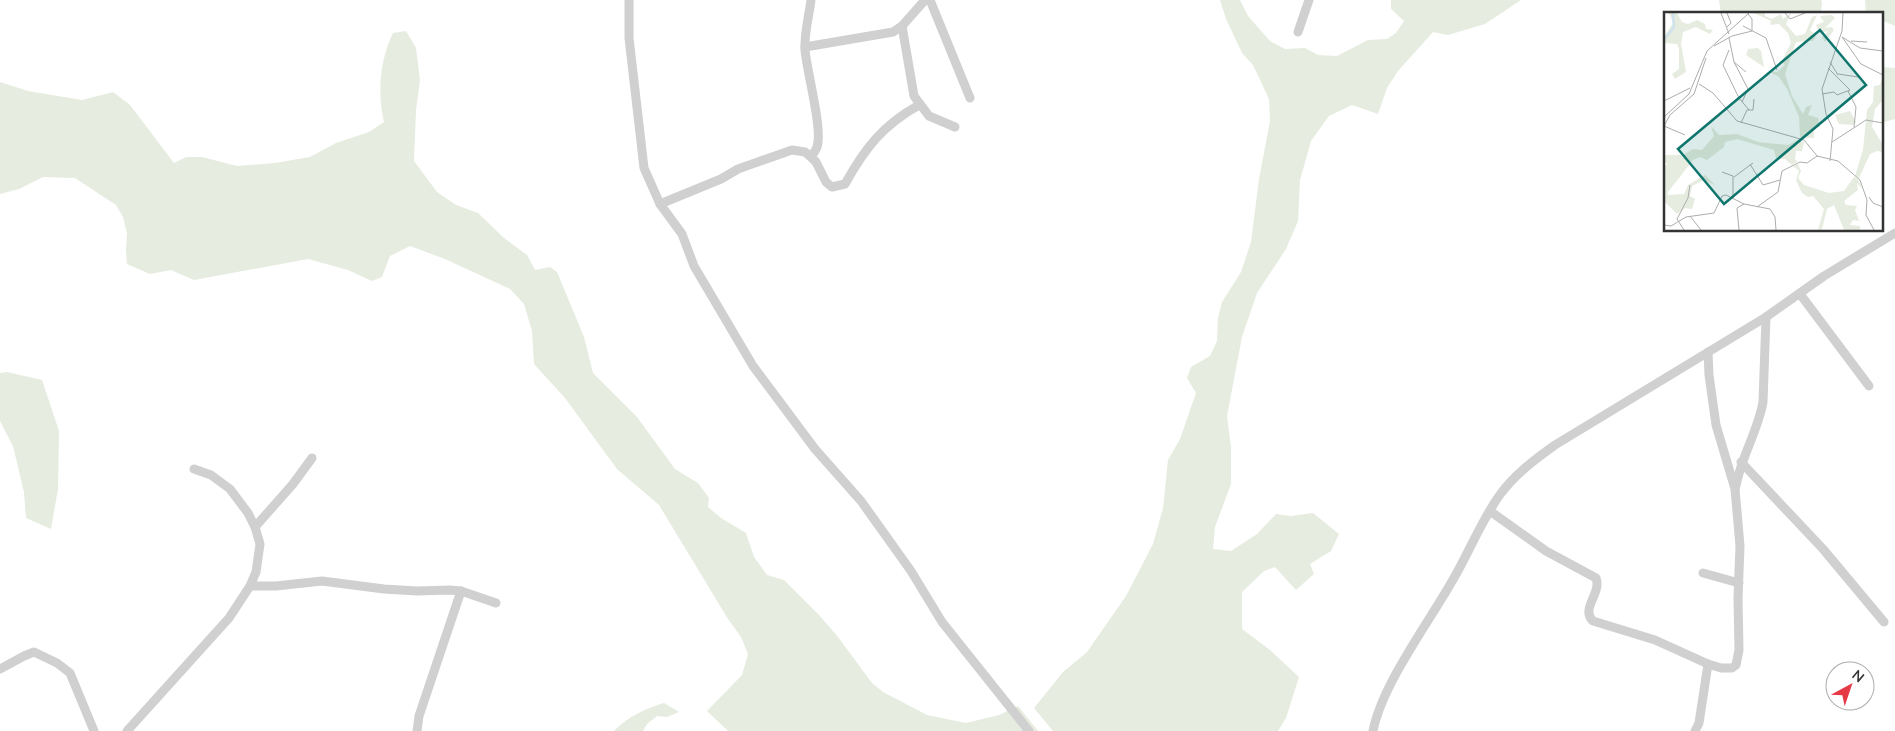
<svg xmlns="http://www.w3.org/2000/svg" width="1895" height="731" viewBox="0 0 1895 731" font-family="Mulish,sans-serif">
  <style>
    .green { fill: #e6ecdf }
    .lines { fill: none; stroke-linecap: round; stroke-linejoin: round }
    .minor { stroke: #d0d0d0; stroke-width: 9 }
    .inset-river { fill: none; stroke: #cfe2ee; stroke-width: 2.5 }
    .inset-road { fill: none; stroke: #adadad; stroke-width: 1 }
    .view { fill: #0f766e; fill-opacity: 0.15; stroke: #0f766e; stroke-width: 2.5 }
    .inset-edge { fill: none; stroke: #333; stroke-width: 2.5 }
  </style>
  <rect width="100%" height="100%" fill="#fff"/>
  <g class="green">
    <path d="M1220,0H1240L1248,16L1270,41L1285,49L1305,48L1318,55L1337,56L1368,40L1387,39L1396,33L1404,21L1391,9V0H1521L1485,24L1448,35L1433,32L1398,71L1387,88L1378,114L1352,105L1329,116L1311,141L1300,180L1298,221L1286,249L1257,293L1242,337L1227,416L1231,447V484L1215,527L1213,549L1231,551L1257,534L1276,514L1291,516L1313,513L1339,534L1331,551L1310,564L1314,574L1296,590L1275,567L1264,571L1242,592V629L1270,650L1299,677L1286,718L1278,731H1053L1034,708L1063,672L1087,652L1126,596L1153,544L1163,508L1168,460L1180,439L1196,393L1187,378L1191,367L1210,356L1217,341L1218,318L1222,302L1241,272L1251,242L1259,179L1270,121L1269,99L1253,65L1242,53L1226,19Z"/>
    <path d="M1719,0H1821L1822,2L1821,14H1721Z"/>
    <path d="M1865,0H1895V26L1881,20V14L1866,13Z"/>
    <path d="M406,31L416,48L420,80L416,110L414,161L437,192L456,205L478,213L504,238L527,255L535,270L550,267L557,272L584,337L593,373L637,417L675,469L698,483L709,498L708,507L721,518L746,533L754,557L767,575L784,580L819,615L838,637L872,683L883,692L927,715L966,723L999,715L1018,706L1038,731H728L707,711L742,675L748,654L741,637L728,619L659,505L617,469L565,398L534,364L532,331L524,304L510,289L445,259L410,246L390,256L382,277L372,281L348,270L308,259L194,280L171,270L150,274L127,264L126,250L127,233L123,217L116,205L75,178L43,177L19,189L0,194V82L28,91L82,100L113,92L130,105L174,163L186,157H202L237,166L275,163L310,157L336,143L369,132L384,122C377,92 380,60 393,33Z"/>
    <path d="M1881,67L1895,68V119L1881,123Z"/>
    <path d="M7,372L42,380L59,431L58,489L51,529L26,518L24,492L13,446L0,421V373Z"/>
    <path d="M664,703L679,712L667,717L657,716L647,724L643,731H614C628,716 645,709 664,703Z"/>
  </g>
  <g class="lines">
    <g class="minor">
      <path d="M629,0V38L644,168L660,204L682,234L694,266L753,366L815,449L861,501L911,571L942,622L1029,731"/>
      <path d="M811,0C809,16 804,34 805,50C807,73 823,129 817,147C816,150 813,154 811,157"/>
      <path d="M930,0L970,98"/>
      <path d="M902,26L914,96L929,116L955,127"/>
      <path d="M1298,32L1309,0"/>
      <path d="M805,47L893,32L902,26L925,0"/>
      <path d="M660,204L721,179L738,169L792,150L805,152L811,157L816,162L826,182L832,187L845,184C865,148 883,125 919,105"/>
      <path d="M1800,294L1869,386"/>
      <path d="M1741,462L1823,549L1884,622"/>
      <path d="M1736,486C1741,457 1758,431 1763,402L1766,317"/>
      <path d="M1490,511L1546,551L1596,578C1602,593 1580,609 1593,621L1655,640L1708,664L1721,668H1732L1736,665L1739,650L1738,598L1740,546L1735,489L1716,425L1709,375L1708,352"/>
      <path d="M255,527L293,484L312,458"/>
      <path d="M1703,573L1739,583"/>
      <path d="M250,586H276L322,581L384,589L417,591L450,590L461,591L496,603"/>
      <path d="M0,669L24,656L34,652L57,663L70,673L94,731"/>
      <path d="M127,731L229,618L250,586L256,572L260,544L255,527L248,513L230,489L211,475L194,469"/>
      <path d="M417,731L419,716L461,591"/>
      <path d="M1373,731C1382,685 1427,625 1451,583C1468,555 1480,523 1499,496C1514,475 1534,460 1555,445L1766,317L1824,276L1895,233"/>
      <path d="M1695,731L1699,723L1708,664"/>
    </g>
  </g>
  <g transform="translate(1664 12)">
    <rect width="219" height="219" fill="#fff"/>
    <path d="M5,1H13L18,10L24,12L33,8L41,12L42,17L49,18L46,22L32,15L19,20L17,32L22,60L11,67L8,62L15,57V37L13,32L0,31V25L9,11ZM90,1H101V4L108,7L117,2L119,7L127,1L122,12L132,24L141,22L148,5L153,3L146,18L152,24L149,29L132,30L121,62L128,84L139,102L142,95L148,93L144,103L154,106L156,115L150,116V126L136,125L135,105L123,77L115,65L104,59L113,60L121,53L118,49L127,31L124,21L115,12L106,13L107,9ZM168,3L171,6L161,16L168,15L170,18L161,30L158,25L164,19L155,21L152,13L160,10L156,4ZM94,36L97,39L100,55L82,43L84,37ZM219,64L218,89L211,97L208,115L219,133V140L213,139L206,142L195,166L191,164L199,138L203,98L209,90L210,74L216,73ZM186,99L192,110L189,113L175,112L171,103ZM47,114L55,123L73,122L94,130L124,133L134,128L140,130L138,139H132L131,148L134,149L128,153L121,147L112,146L110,138L73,127L61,130L60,135L43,148L36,145L29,148L4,180V183L20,182L24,173L41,163L51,173L40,168L28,174L26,184L31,187L28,197L21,196L13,202L0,189V154L4,152L0,150V143H19L29,137L38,138L50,124ZM134,152L137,159L134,166L140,173L165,181L180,179L190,165L194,167L198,177L193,171L194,178L180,189L182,193L193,194L191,198L195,209L189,208L186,213L196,214V218H180L170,193L163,197L158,217L154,218L160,197L149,184L144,185L138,181L132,168L135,159L129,154Z" fill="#e6ecdf"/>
    <path class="inset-river" d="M0,28L10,15L9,1"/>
    <path class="inset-road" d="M57,1L65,22M63,1L67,11L63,15M121,1L126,7L141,1M79,14L102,26L113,58M178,25L197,52L219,63M178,25L196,36L219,39M65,26L70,50L82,60M187,29L203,30M50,34L68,24L88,19V7L84,2M65,38L59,53L75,86L85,98M70,50L84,77L78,90M166,50L174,63M174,62L194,65M35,72L49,81L73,109L140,128L154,145M184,79L192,95L190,115M158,82L170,80L173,83L186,78L164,56M0,89L26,76M0,105L25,82L43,39L85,1M77,111L83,98H89L90,87M0,114L6,103L30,82L42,46M0,114L21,123M168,130L202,108L219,111M166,149L169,117L162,102L158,77L178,19L179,1M86,152L99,173L116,168M58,160L69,164V187M70,165L89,151M205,185L209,191L219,195M93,195L114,180L118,159L136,150L143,151L153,144L174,149L196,168L203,188L202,203L210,218M26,204L37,218M0,213L7,214L22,205L50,201L58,184L62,183L80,192L106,197L111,205L112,218M20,218L13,207L24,186L26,173M75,218L73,196L80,192"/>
    <path class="view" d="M156,18L202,73L60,192L14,137Z"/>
    <rect width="219" height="219" class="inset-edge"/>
  </g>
  <g transform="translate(1850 686) rotate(40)"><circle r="24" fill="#ffffff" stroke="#adadad"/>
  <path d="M0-4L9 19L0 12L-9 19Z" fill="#e63946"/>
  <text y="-8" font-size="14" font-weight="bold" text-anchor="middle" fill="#333333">N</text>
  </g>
</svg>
